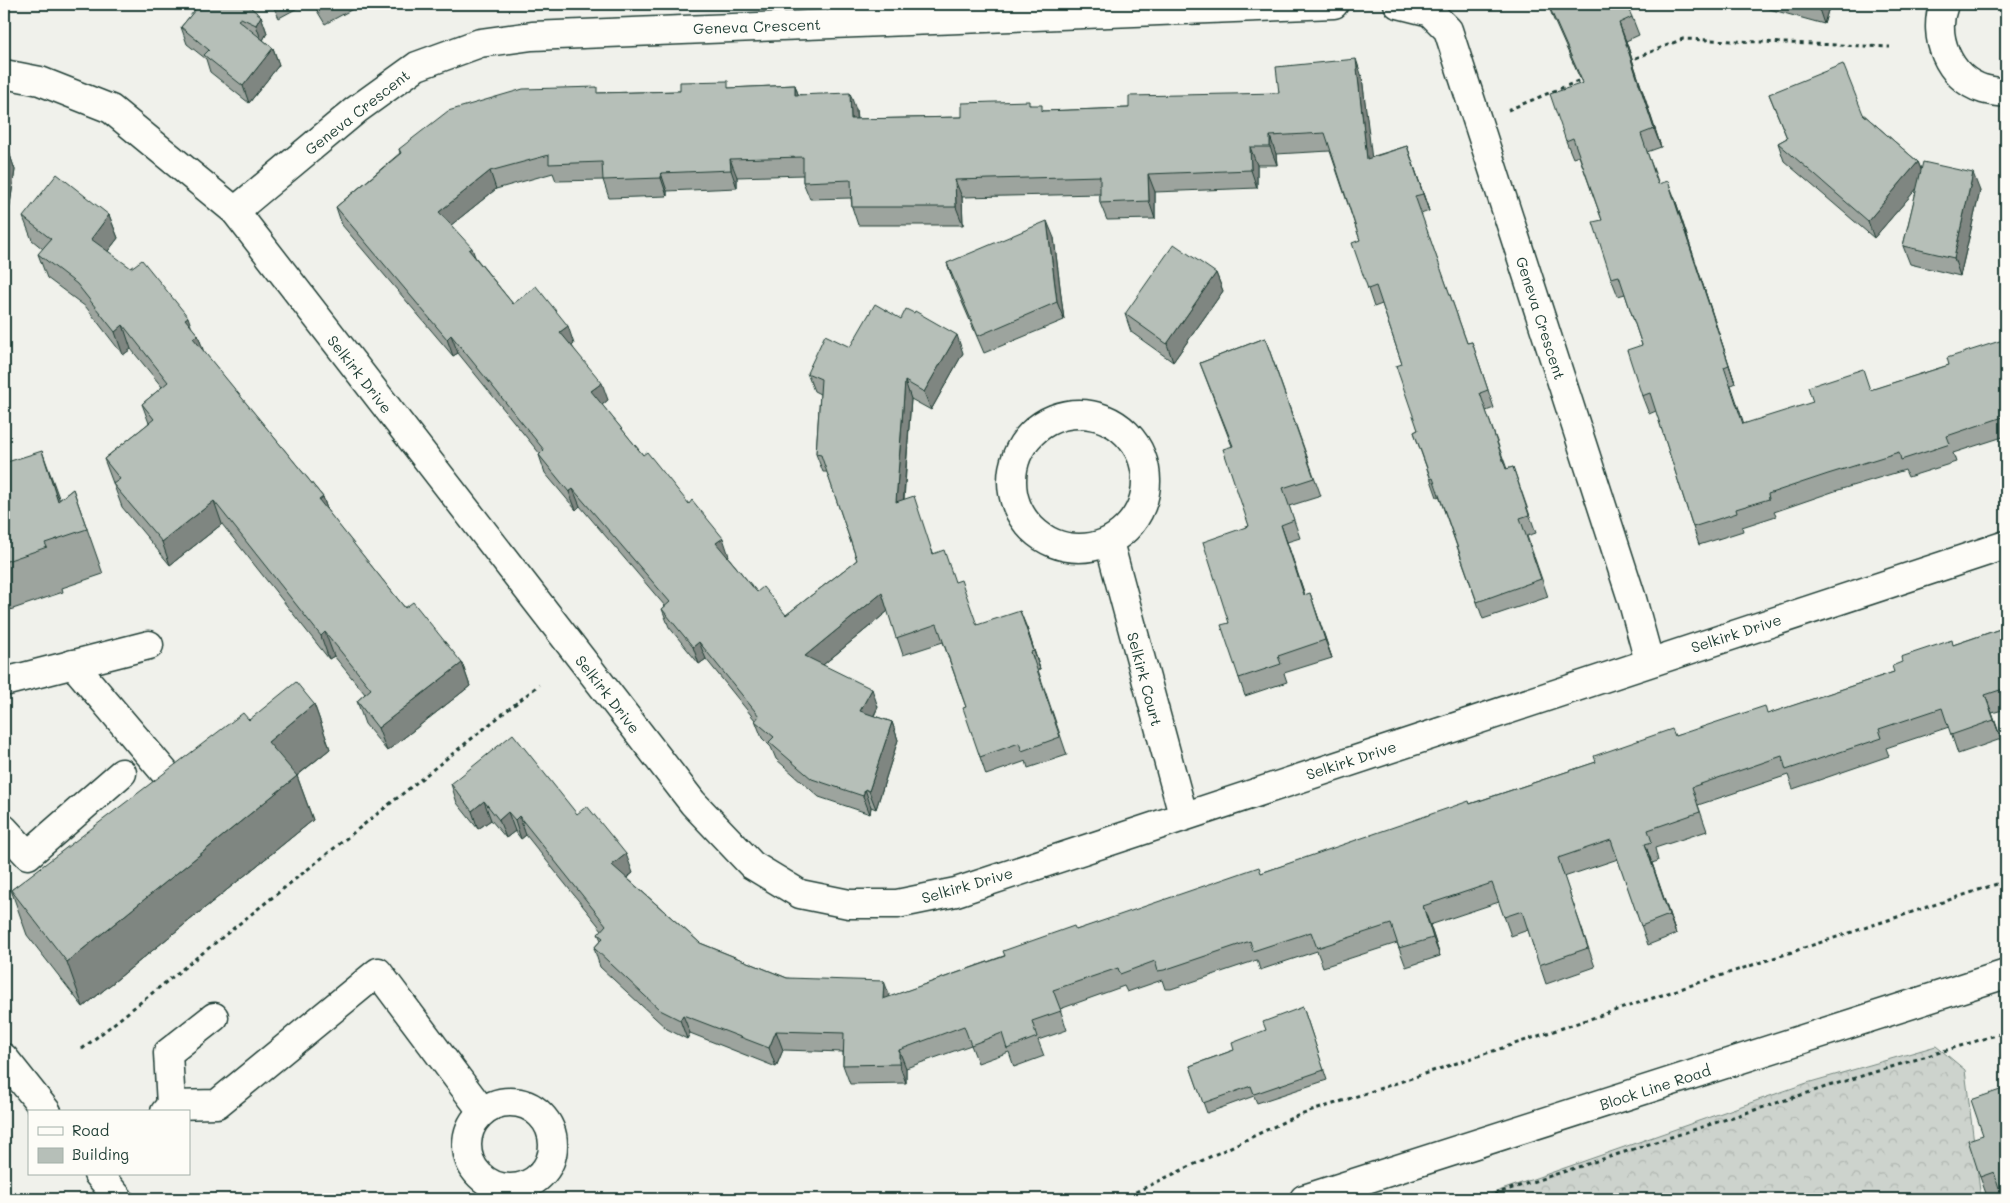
<svg xmlns="http://www.w3.org/2000/svg" width="2010" height="1203" viewBox="0 0 2010 1203" font-family="Mali,sans-serif">
  <style>
    .forest { fill: url(#forest-crowns); stroke: #768880 }
    .lines { fill: none; stroke-linecap: round; stroke-linejoin: round }
    .minor-casing { stroke: #1f3d34; stroke-width: 31 }
    .path { stroke: #1f3d34; stroke-width: 3; stroke-dasharray: 4 4; stroke-linecap: butt }
    .minor { stroke: #fdfcf7; stroke-width: 28 }
    .wall { fill: #9da49e; stroke: #1f3d34 }
    .shaded-wall { fill: #7f8681; stroke: #1f3d34 }
    .building { fill: #b6bfb8; stroke: #1f3d34 }
    .labels { text-anchor: middle; dominant-baseline: central; stroke-width: 4.5; stroke-linejoin: round; paint-order: stroke }
    .street-label { font-size: 15px; fill: #1f3d34; stroke: #fdfcf7 }
  </style>
  <defs>
    <pattern id="forest-crowns" width="20" height="18" patternUnits="userSpaceOnUse" patternTransform="scale(1.25)"><rect width="20" height="18" fill="#cdd3cd"/><path d="M2 6a3 3 0 1 1 6 0M12 15a3 3 0 1 1 6 0" fill="none" stroke="#b0b6b1"/></pattern>
  </defs>
  <rect width="100%" height="100%" fill="#f0f1eb"/>
  <filter id="ink" filterUnits="userSpaceOnUse"><feTurbulence type="fractalNoise" baseFrequency=".02" numOctaves="2"/><feDisplacementMap in="SourceGraphic" scale="10" xChannelSelector="R" yChannelSelector="G"/><feConvolveMatrix kernelMatrix="1 2 1 2 8 2 1 2 1" color-interpolation-filters="sRGB"/></filter>
  <g filter="url(#ink)">
    <path class="forest" d="M1936,1046L1965,1070L1981,1199H1476L1807,1083Z"/>
    <g class="lines">
      <g class="minor-casing">
        <g id="minor">
          <path d="M1398,4L1430,12L1448,30L1632,599L1649,661"/>
          <path d="M1944,4C1932,36 1948,78 1983,89C1990,91 1999,92 2006,93"/>
          <path d="M4,74L40,81L111,109L235,211L693,803L752,865L800,894L849,904H897L956,892L2006,545"/>
          <path d="M235,211L356,110L417,66L480,43L532,36L1334,4"/>
          <circle cx="1079" cy="481" r="67"/>
          <path d="M1109,542L1183,815"/>
          <path d="M73,664L171,780"/>
          <path d="M4,682L149,645"/>
          <path d="M4,829L28,855L122,773"/>
          <path d="M4,1058L47,1112"/>
          <circle cx="510" cy="1145" r="43"/>
          <path d="M171,1105L168,1053L214,1017"/>
          <path d="M165,1112L171,1105L217,1104L378,972L482,1111"/>
          <path d="M98,1174L119,1199"/>
          <path d="M1304,1199L2006,974"/>
        </g>
      </g>
      <g class="path">
        <path d="M1628,61L1683,39L1890,47"/>
        <path d="M1508,110L1583,79"/>
        <path d="M82,1049L539,685"/>
        <path d="M1121,1199L1294,1117L2006,881"/>
        <path d="M1479,1199L1829,1086L2006,1032"/>
      </g>
      <use href="#minor" class="minor"/>
    </g>
    <g class="wall">
      <path d="M181,4H246L261,16L267,33L263,40L273,48L279,65L249,103L210,72L206,59L187,44L181,27L195,10Z"/>
      <path d="M272,4H305L279,18Z"/>
      <path d="M313,4H362L325,24Z"/>
      <path d="M1548,4L1632,17L1639,35L1626,41L1661,147L1647,152L1659,184L1675,199L1735,383L1731,385L1744,424L1871,390L1949,365L2006,339V436L1953,453L1956,462L1908,477L1905,470L1835,491L1774,512L1776,516L1742,527L1743,531L1699,545L1693,527L1656,411L1649,414L1642,396V345L1625,294L1618,296L1611,278L1602,220L1579,156L1573,158L1566,141L1582,83L1553,18Z"/>
      <path d="M1751,4H1830L1824,24Z"/>
      <path d="M1362,77L1371,157L1407,146L1429,211L1421,214L1467,343L1472,342L1494,408L1486,411L1507,469L1513,467L1536,533L1527,536L1548,597L1483,619L1439,496L1437,497L1414,432L1418,430L1402,364L1382,304L1374,307L1368,289L1360,240L1330,151L1276,154L1277,165H1257V188L1155,192V219L1107,220L1100,203V194L962,197L963,225H858L852,207L851,198L810,199L803,182V175L737,177V188L667,191V196L609,198L603,180L556,181L553,173L496,189L451,225L476,258L513,304L574,344L572,346L608,400L602,405L643,455L729,556L728,557L757,592L786,615L857,560L827,472H823L816,454L820,394L814,391L807,373L850,347L901,319L963,353L931,410L911,399L904,500L934,554L955,582L977,625L1027,628L1040,669L1038,670L1067,755L1028,768L1026,761L986,775L980,757L966,707L943,642L903,655L888,611L823,665L878,707L874,716L892,722L898,740L876,809L871,807L870,814L819,797L776,759L771,747L762,738L755,720L706,659L699,664L669,627L662,609L665,606L580,506L576,510L545,473L539,455L540,454L458,353L453,356L342,225L336,207L400,153L399,149L599,93L680,91L731,88L795,85L798,94L856,110L857,119L962,117L1030,105L1044,111L1129,108L1279,93Z"/>
      <path d="M1769,94L1863,114L1918,162L1921,169L1980,191L1960,276L1910,264L1903,246L1917,188L1874,238L1784,161L1778,143L1787,138Z"/>
      <path d="M4,151L9,152L15,170L7,225L4,224Z"/>
      <path d="M109,215L118,238L108,251L191,327L198,335L203,351L323,497L328,512L405,608L462,663L470,686L387,751L365,724L357,701L365,694L334,656L329,659L222,524L170,565L122,507L104,459L149,423L142,404L162,387L131,349L123,355L86,307L47,278L38,254L43,249L32,240L23,217Z"/>
      <path d="M1054,238L1064,320L984,353L953,281L947,263Z"/>
      <path d="M1216,273L1223,291L1173,362L1131,332L1125,314Z"/>
      <path d="M1265,338L1321,496L1289,506L1300,538L1287,542L1305,595L1316,611L1332,658L1284,673L1287,682L1245,696L1239,678L1229,623L1249,526L1232,446L1200,363Z"/>
      <path d="M4,463L59,500L73,489L103,574L62,588L63,592L4,612Z"/>
      <path d="M2006,627V709L1992,713L2001,739L1958,754L1949,727L1886,748L1889,756L1793,789L1788,775L1698,805L1707,831L1655,848L1658,861L1652,863L1676,934L1648,945L1618,859L1564,877L1595,967L1546,984L1528,930L1511,936L1499,902L1430,925L1440,956L1406,967L1397,943L1323,967L1317,951L1260,970L1257,960L1171,989H1165L1162,980L1127,992L1124,986L1060,1009L1067,1030L1038,1040L1044,1056L1014,1067L1009,1052L978,1063L971,1045L906,1068V1083L850,1084L843,1065V1052L783,1050L776,1067L690,1033L687,1039L667,1029L600,967L594,948L601,940L598,934L602,930L526,835L521,839L515,831L506,838L491,820L478,829L457,803L451,784L577,814L633,873L627,878L700,943L787,978L890,997L1076,930L1261,873L1675,736L1768,714L1894,672L1953,645Z"/>
      <path d="M314,704L330,749L297,776L313,820L83,1007L27,935L11,890L249,720Z"/>
      <path d="M1303,1007L1327,1080L1257,1103L1254,1096L1207,1113L1190,1066L1234,1050Z"/>
      <path d="M2006,1088V1199H1988L1980,1177L1983,1135Z"/>
    </g>
    <g class="shaded-wall">
      <path d="M1818,4H1830L1824,24L1818,6Z"/>
      <path d="M261,16L267,33L262,42L256,25Z"/>
      <path d="M1619,23L1626,41L1661,147L1654,129Z"/>
      <path d="M273,48L279,65L249,103L243,86Z"/>
      <path d="M1356,59L1362,77L1374,176L1367,159Z"/>
      <path d="M795,85L801,103L795,95Z"/>
      <path d="M850,93L856,110L857,137L851,119Z"/>
      <path d="M1270,136L1276,154L1277,165L1270,147Z"/>
      <path d="M1407,146L1413,163L1429,211L1423,194Z"/>
      <path d="M1250,147L1257,165V188L1251,170Z"/>
      <path d="M9,152L15,170L7,225L4,216V185Z"/>
      <path d="M730,159L737,177V188L731,170Z"/>
      <path d="M1918,162L1925,179L1874,238L1868,221Z"/>
      <path d="M490,171L496,189L445,230L439,212Z"/>
      <path d="M661,173L667,191V196L661,178Z"/>
      <path d="M1973,173L1980,191L1960,276L1954,258Z"/>
      <path d="M1148,174L1155,192V219L1149,201Z"/>
      <path d="M955,180L962,197L963,225L956,207Z"/>
      <path d="M1668,181L1675,199L1735,383L1729,365Z"/>
      <path d="M109,215L118,238L99,263L91,239Z"/>
      <path d="M1047,221L1054,238L1064,320L1057,302Z"/>
      <path d="M472,248L478,266L469,250Z"/>
      <path d="M1216,273L1223,291L1173,362L1167,344Z"/>
      <path d="M188,317L195,337L198,335L206,358L202,362L185,319Z"/>
      <path d="M123,325L131,349L123,355L115,332Z"/>
      <path d="M568,326L574,344L567,350L560,332Z"/>
      <path d="M451,335L458,353L453,356L447,339Z"/>
      <path d="M957,335L963,353L931,410L924,392Z"/>
      <path d="M905,381L911,399L902,520L896,502Z"/>
      <path d="M602,383L608,400L597,409L591,391Z"/>
      <path d="M42,451L58,495L71,534L58,501Z"/>
      <path d="M573,489L580,506L576,510L569,492Z"/>
      <path d="M323,497L331,521L319,500Z"/>
      <path d="M214,501L222,524L170,565L162,542Z"/>
      <path d="M1281,525L1287,542L1311,613L1304,595Z"/>
      <path d="M723,538L729,556L723,561L716,543Z"/>
      <path d="M882,593L888,611L812,674L805,656Z"/>
      <path d="M1310,593L1316,611L1332,658L1325,640Z"/>
      <path d="M1020,611L1027,628L1040,669L1034,651Z"/>
      <path d="M325,632L334,656L329,659L321,636Z"/>
      <path d="M699,642L706,659L699,664L693,647Z"/>
      <path d="M462,663L470,686L387,751L378,728Z"/>
      <path d="M872,689L878,707L867,729L860,711Z"/>
      <path d="M1985,695L1992,713L2001,739L1994,720Z"/>
      <path d="M314,704L330,749L284,786L268,742Z"/>
      <path d="M892,722L898,740L876,809L869,791Z"/>
      <path d="M297,776L313,820L83,1007L67,962Z"/>
      <path d="M865,789L871,807L870,814L863,796Z"/>
      <path d="M484,801L491,820L478,829L472,811Z"/>
      <path d="M508,812L515,831L506,838L499,820Z"/>
      <path d="M519,816L526,835L521,839L515,820Z"/>
      <path d="M1645,844L1652,863L1676,934L1669,915Z"/>
      <path d="M626,854L633,873L619,883L612,865Z"/>
      <path d="M1423,906L1430,925L1440,956L1433,938Z"/>
      <path d="M884,981L891,1000L883,999Z"/>
      <path d="M683,1015L690,1033L687,1039L680,1020Z"/>
      <path d="M776,1031L783,1050L776,1067L769,1048Z"/>
      <path d="M899,1050L906,1068V1083L899,1064Z"/>
    </g>
    <g class="building">
      <path d="M200,4H246L261,16L256,25L241,18L238,20L273,48L243,86L204,55L209,50L181,27Z"/>
      <path d="M1548,4H1626L1632,17L1619,23L1654,129L1641,134L1658,184L1668,181L1729,365L1724,367L1743,424L1813,402L1808,387L1863,369L1870,390L1949,365L1947,358L2006,339V416L1947,436L1950,444L1901,460L1899,452L1828,474L1768,494L1769,499L1736,509L1737,513L1693,527L1650,393L1642,396L1627,350L1642,345L1619,276L1611,278L1593,222L1602,220L1573,138L1566,141L1550,94L1583,83Z"/>
      <path d="M1810,4H1818V6Z"/>
      <path d="M1356,59L1367,159L1407,146L1423,194L1415,196L1467,343L1472,342L1488,390L1480,393L1506,469L1513,467L1529,515L1520,518L1541,579L1477,602L1433,478L1431,479L1414,432L1418,430L1396,366L1402,364L1376,286L1368,289L1352,243L1360,240L1325,133L1270,136V147H1250L1251,170L1148,174L1149,201L1100,203V176L955,180L956,207H852L851,180L803,182V157L730,159L731,170L661,173V178L603,180L602,162L549,164V155L490,171L439,212L472,248L469,250L513,304L536,286L568,326L560,332L602,383L591,391L643,455L647,452L689,504L692,500L723,538L716,543L757,592L763,587L786,615L857,560L821,455L816,454L821,379L807,373L825,335L850,347L875,304L901,319L906,309L914,313L915,311L957,335L924,392L905,381L896,502L914,496L933,554L944,550L955,582L961,580L977,625L1020,611L1034,651L1031,652L1060,737L1022,751L1019,743L980,757L963,708L966,707L937,624L896,638L882,593L805,656L872,689L860,711L892,722L869,791L865,789L863,796L812,779L769,742L774,737L755,721L759,716L699,642L693,647L662,609L670,602L573,489L569,492L539,455L544,450L451,335L447,339L336,207L401,153L399,149L448,111L523,89L597,87V93L680,91V82L728,81V88L795,85V95L850,93L851,119L962,117V103L1029,101V105H1042V111L1129,108V96L1279,93L1276,67Z"/>
      <path d="M1843,64L1863,114L1918,162L1868,221L1778,143L1787,138L1769,94Z"/>
      <path d="M4,151L9,152L4,185Z"/>
      <path d="M1923,162L1973,173L1954,258L1903,246Z"/>
      <path d="M57,174L109,215L91,239L131,268L142,260L188,317L185,319L198,335L193,338L323,497L319,500L405,608L413,602L462,663L378,728L357,701L371,689L325,632L321,636L214,501L162,542L113,484L120,479L104,459L154,419L142,404L168,382L123,325L115,332L77,284L38,254L51,239L23,217Z"/>
      <path d="M1047,221L1057,302L978,336L947,263Z"/>
      <path d="M1174,244L1216,273L1167,344L1125,314Z"/>
      <path d="M1265,338L1314,478L1283,488L1294,520L1281,525L1304,595L1310,593L1325,640L1278,656L1281,664L1239,678L1221,625L1229,623L1203,542L1249,526L1223,449L1233,446L1200,363Z"/>
      <path d="M42,451L58,501L73,489L87,529L45,543L47,547L4,562V463Z"/>
      <path d="M2006,627V688L1985,695L1994,720L1951,735L1942,708L1879,729L1882,738L1786,770L1782,756L1692,787L1700,812L1648,830L1652,842L1645,844L1669,915L1641,926L1611,840L1558,858L1588,948L1539,965L1522,911L1504,917L1492,883L1423,906L1433,938L1399,948L1391,924L1317,948L1311,932L1253,951L1250,941L1164,970L1158,971L1155,961L1120,974L1118,968L1053,990L1061,1011L1032,1021L1037,1037L1007,1049L1002,1033L971,1045L964,1026L899,1050V1064L843,1065L844,1033L776,1031L769,1048L683,1015L680,1020L660,1010L594,948L603,938L598,934L606,925L519,816L515,820L508,812L499,820L484,801L472,811L451,784L513,734L577,814L587,806L626,854L612,865L700,943L787,978L884,981L883,999L1005,956L1003,951L1074,926L1076,930L1259,867L1261,873L1469,801L1470,804L1596,762L1594,756L1672,729L1675,736L1765,706L1767,714L1894,672L1892,666L1902,662L1901,657L1952,640L1953,645Z"/>
      <path d="M296,682L314,704L268,742L297,776L67,962L11,890L243,713L249,720Z"/>
      <path d="M1303,1007L1324,1070L1254,1094L1251,1086L1203,1103L1190,1066L1234,1050L1232,1043L1266,1030L1263,1022Z"/>
      <path d="M2006,1088V1186L1999,1188L1994,1172L1980,1177L1968,1140L1983,1135L1971,1100Z"/>
    </g>
  </g>
  <g class="labels">
    <g class="street-label">
      <text transform="translate(757 26) rotate(-2)">Geneva Crescent</text>
      <text transform="translate(357 112) rotate(-38)">Geneva Crescent</text>
      <text transform="translate(1541 318) rotate(72)">Geneva Crescent</text>
      <text transform="translate(360 374) rotate(52)">Selkirk Drive</text>
      <text transform="translate(1736 633) rotate(-18)">Selkirk Drive</text>
      <text transform="translate(1145 679) rotate(75)">Selkirk Court</text>
      <text transform="translate(608 694) rotate(52)">Selkirk Drive</text>
      <text transform="translate(1351 760) rotate(-18)">Selkirk Drive</text>
      <text transform="translate(967 885) rotate(-16)">Selkirk Drive</text>
      <text transform="translate(1655 1087) rotate(-18)">Block Line Road</text>
    </g>
  </g>
  <rect width="2010" height="1203" fill="none" stroke="#fdfcf7" stroke-width="20"/>
  <rect x="10" y="10" width="1990" height="1183" fill="none" stroke="#1f3d34" stroke-width="2" filter="url(#ink)"/>
  <rect x="28" y="1110" width="162" height="65" fill="#fdfcf7" stroke="#a4b0a9"/>
  <rect x="38" y="1127" width="25" height="8" fill="#fdfcf7" stroke="#a4b0a9"/>
  <text x="72" y="1136" font-size="15" fill="#1f3d34">Road</text>
  <rect x="38" y="1148" width="25" height="15" fill="#b6bfb8" stroke="#a4b0a9"/>
  <text x="72" y="1160" font-size="15" fill="#1f3d34">Building</text>
</svg>
